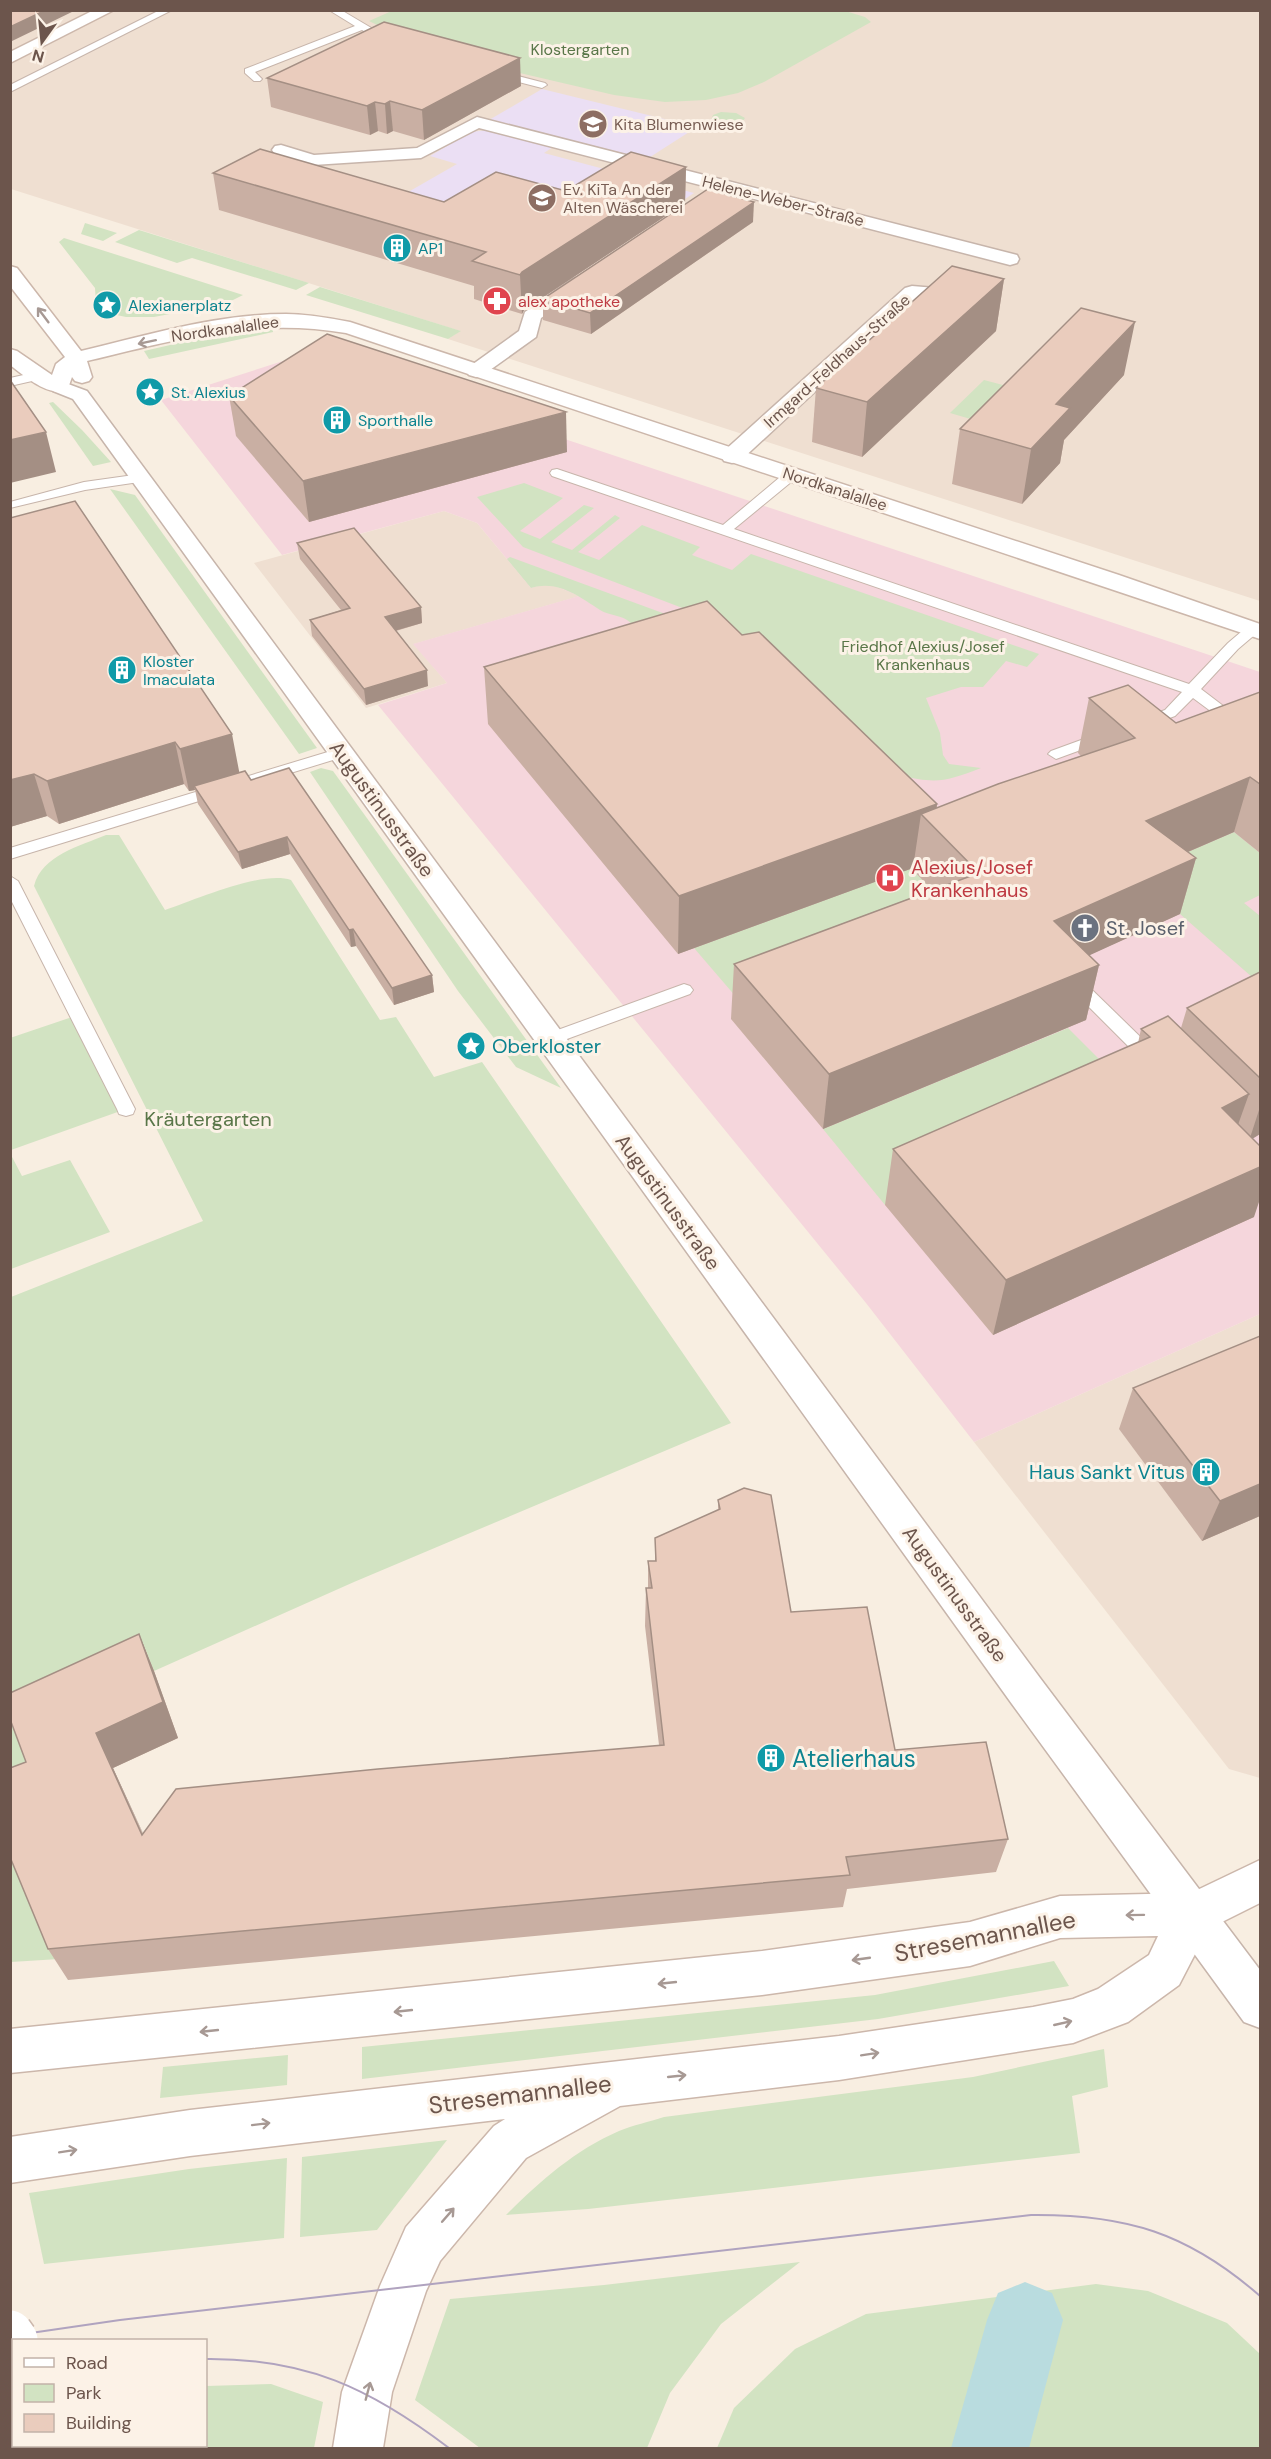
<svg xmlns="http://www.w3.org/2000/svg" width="1271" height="2459" viewBox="0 0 1271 2459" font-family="'DM Sans',sans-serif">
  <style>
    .residential { fill: #efdfd1 }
    .education { fill: #ebdff4 }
    .medical { fill: #f5d6dc }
    .green { fill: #d2e3c2 }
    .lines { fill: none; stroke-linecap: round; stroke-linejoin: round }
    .canal { fill: #b9dcdf; fill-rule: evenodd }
    .lane-casing { stroke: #c7b5ab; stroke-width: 2 }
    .street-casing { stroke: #c7b5ab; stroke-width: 3 }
    .secondary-casing { stroke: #ccb7ab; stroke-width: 3 }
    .lane { fill: #fff; fill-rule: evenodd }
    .street { fill: #fff; fill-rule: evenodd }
    .secondary { fill: #fff; fill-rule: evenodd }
    .tram { stroke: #b0a3bf; stroke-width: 2 }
    .secondary-bridge-casing { stroke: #ccb7ab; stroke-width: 48; stroke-linecap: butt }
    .secondary-bridge { stroke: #fff; stroke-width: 45 }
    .wall { fill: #c9afa3 }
    .shaded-wall { fill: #a48f84 }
    .building { fill: #eaccbd; stroke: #a48f84; stroke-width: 1.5 }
    .oneway { stroke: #a79994 }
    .labels { text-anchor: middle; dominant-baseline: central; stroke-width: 6; stroke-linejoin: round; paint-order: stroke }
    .far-park-label { font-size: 16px; fill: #597648; stroke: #fcf2e7 }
    .far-education-label { font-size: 16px; fill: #785e54; stroke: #fcf2e7; text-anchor: start }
    .far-street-label { font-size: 16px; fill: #6c554c; stroke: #fcf2e7 }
    .far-culture-label { font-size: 16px; fill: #0d838f; stroke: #fcf2e7; text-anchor: start }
    .far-health-label { font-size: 16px; fill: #be3a42; stroke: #fcf2e7; text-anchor: start }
    .street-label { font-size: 20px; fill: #6c554c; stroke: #fcf2e7 }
    .health-label { font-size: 20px; fill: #be3a42; stroke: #fcf2e7; text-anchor: start }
    .worship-label { font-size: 20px; fill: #5b616d; stroke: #fcf2e7; text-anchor: start }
    .culture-label { font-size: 20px; fill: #0d838f; stroke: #fcf2e7; text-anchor: start }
    .park-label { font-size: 20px; fill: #597648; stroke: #fcf2e7 }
    .near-culture-label { font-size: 24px; fill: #0d838f; stroke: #fcf2e7; text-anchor: start }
    .near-street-label { font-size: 24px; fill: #6c554c; stroke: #fcf2e7 }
  </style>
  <rect width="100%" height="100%" fill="#f8eee1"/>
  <g class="residential">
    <path d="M10,11H1260V601L448,339L460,331L11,189Z"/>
    <path d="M444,511L477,523L531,588L544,584L555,586L580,596L414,644L447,683L366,708L254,563Z"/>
    <path d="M1260,1314V1778L1229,1769L974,1442Z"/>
  </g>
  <g class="education">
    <path d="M542,89L697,127L647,159L489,120Z"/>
    <path d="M488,130L553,147L544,153L694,193L592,261L389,203L457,164L430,156L471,132Z"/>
  </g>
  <path class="medical" d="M308,353L1260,672V1314L974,1442L866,1303L378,705L447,683L413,644L579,596L555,586L544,584L531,588L477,523L444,511L282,555L161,400Z"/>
  <g class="green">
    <path d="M394,10H842L865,17L871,22L764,82L738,93L706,100L665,102L614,95L434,53L369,21Z"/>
    <path d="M721,112L736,113L745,118L742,122L727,125L711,120L713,115Z"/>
    <path d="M85,223L117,233L103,241L81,234Z"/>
    <path d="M139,230L309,283L296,290L192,258L177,263L115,242Z"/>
    <path d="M64,238L243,295L227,303L154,317H126L107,313L96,303L95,288L59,242Z"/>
    <path d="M320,287L461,331L448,339L306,295Z"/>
    <path d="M273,328V332L149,359L144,351L205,337Z"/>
    <path d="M984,380L1025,391L991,425L950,413Z"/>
    <path d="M53,402L82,430L111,462L93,466L49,403Z"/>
    <path d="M524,483L563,498L520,531L540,539L584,505L594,508L551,542L572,550L615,515L620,518L578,552L599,560L642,525L700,547L692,555L732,570L751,554L1039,654L1027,667L1006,661L983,687H961L926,698L940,733L943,755L949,764L981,768C945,782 936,784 898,775L732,627L523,547L477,497Z"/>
    <path d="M110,489L135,495L317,748L299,754Z"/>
    <path d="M510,557L679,619L644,637C639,632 633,624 627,620C619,615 608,615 600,610C578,596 558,580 531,588L507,559Z"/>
    <path d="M321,768L333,771L561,1088L516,1067L458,991L310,772Z"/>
    <path d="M1234,832L1260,853V895L1244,903L1260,916V984L1180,914L1132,876Z"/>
    <path d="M106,835H119L165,910C195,900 262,870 291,880L380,1020L396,1017L434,1077L482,1062L731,1423L354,1582L154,1671L46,1796L11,1811V1297L203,1221L34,886C42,855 80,846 106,835Z"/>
    <path d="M911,868L970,928L749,1012L694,948Z"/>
    <path d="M78,1015L126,1109L11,1150L10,1038Z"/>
    <path d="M1068,1028L1134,1094L885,1205L823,1129Z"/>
    <path d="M11,1155L22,1176L70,1160L110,1232L11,1269Z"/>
    <path d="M11,1839L59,1959L11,1962Z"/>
    <path d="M1054,1961L1069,1986L878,2019L362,2079V2047L875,1995Z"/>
    <path d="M1104,2049L1108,2087L1072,2096L1080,2153L588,2209L506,2215C539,2182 575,2150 619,2131C633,2125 649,2122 664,2117L973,2077Z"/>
    <path d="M288,2055L287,2085L160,2098L163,2067Z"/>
    <path d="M447,2140L377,2230L300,2237L302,2157Z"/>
    <path d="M287,2158L284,2238L44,2264L29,2193L189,2169Z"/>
    <path d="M800,2262L721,2324L670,2393L647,2448H480L415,2400L450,2299L604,2285Z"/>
    <path d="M1096,2284L1148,2291L1227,2323L1260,2354V2448H717L734,2408L795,2349L866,2314Z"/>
    <path d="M271,2384L323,2402L314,2448H136L135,2446H206V2386Z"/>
  </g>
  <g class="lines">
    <path class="canal" d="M1025,2282L1052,2293L1063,2320L1029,2448H951L987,2320L998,2293Z"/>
    <g class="lane-casing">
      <g id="lane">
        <path d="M160,10H172L10,92V85Z"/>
        <path d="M329,10H341L395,42L387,44L362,30L255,72L262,79L260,81H254L245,73V69L355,26Z"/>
        <path d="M495,70L545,83L547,85L542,88L492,75L490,73Z"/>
        <path d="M37,372L41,373V379L10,386V378Z"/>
        <path d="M557,469L723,525L786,472H796L798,475L796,478L734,529L1189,684L1228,643L1248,626H1258L1260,629L1258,632L1238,649L1201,689L1260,734V745L1255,744L1193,698L1175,716L1145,727H1135L1132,724L1135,721L1165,710L1182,692L552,476L550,473L552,470Z"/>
        <path d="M141,474L146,475L148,478L146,481L85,490L10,508V502L84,482Z"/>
        <path d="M1103,732L1108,734L1111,737L1108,740L1056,759L1048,754L1051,751Z"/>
        <path d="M341,748L346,750L349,753L346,756L10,859V848Z"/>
        <path d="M10,876L18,881L135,1109L133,1114L126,1116L119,1114L117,1109L10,898Z"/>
        <path d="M1079,981L1085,983L1160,1056L1163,1061L1160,1066L1154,1067L1148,1066L1073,991L1070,987L1073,983Z"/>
        <path d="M684,984L690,986L693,990L690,994L556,1043L550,1045L544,1043L541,1039L544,1035Z"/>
      </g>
    </g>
    <g class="street-casing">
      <g id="street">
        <path d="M477,117L1017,255L1019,259L1017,263L1010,265L479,128L421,158L313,165L275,154L272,150L275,146L281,145L314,155L417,148Z"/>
        <path d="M580,277L587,279L590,283L587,287L541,318L536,337L483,375L476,377L469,375L466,371L469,367L519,331L525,312L573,279Z"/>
        <path d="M912,286L971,291L974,295L971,299L953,303L916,298L740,461L732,463L724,461L721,456L724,451L905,288Z"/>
        <path d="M60,381L87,391L1040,1678L1260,1970V2028L1244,2022L1012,1704L73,399L53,391L50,387L53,383Z"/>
      </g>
    </g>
    <g class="secondary-casing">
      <g id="secondary">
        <path d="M94,10H114L10,63V52Z"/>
        <path d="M10,266L17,268L81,351C148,335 216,314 286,314C307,314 329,318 350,322L1119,575L1260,624V639L346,333C254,317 176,340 87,361L92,377L89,381L82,383L75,381L72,377L67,391C47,396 26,377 10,365V349L17,351L52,375L56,364L65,357L10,286Z"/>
        <path d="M1260,1860V1903L1208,1929L1179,1985L1128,2022L1073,2043L839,2080L620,2106L526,2158L440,2261L426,2291L392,2392L383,2448H333L342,2392L380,2286L406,2227L494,2126L505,2119L190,2156L10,2183V2137L190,2110L839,2036L1033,2007L1073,1999L1098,1989L1149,1955L1158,1936L1060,1938L970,1966L762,1995L10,2073V2029L762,1951L970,1922L1060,1896L1191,1893Z"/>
        <path d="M46,2446H96L97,2448H47Z"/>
      </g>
    </g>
    <use href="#lane" class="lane"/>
    <use href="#street" class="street"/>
    <use href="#secondary" class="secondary"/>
    <g class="tram">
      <path d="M10,2336L120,2320L1031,2215C1126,2214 1188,2233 1260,2296"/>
      <path d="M206,2359C306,2358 370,2388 449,2448"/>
      <path d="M10,2386H14"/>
    </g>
    <g class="secondary-bridge-casing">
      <path id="secondary-bridge" d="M10,2333L15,2340"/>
    </g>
    <use href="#secondary-bridge" class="secondary-bridge"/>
  </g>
  <g class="wall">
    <path d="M267,78L521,86L424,140L393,131L387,134L378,131L370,135L271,107Z"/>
    <path d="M686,167L685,203L524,310L522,314L474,299V286L219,210L213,173L444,202L566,191Z"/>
    <path d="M753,222L591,334L543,320V299Z"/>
    <path d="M1004,279L996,331L862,457L812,442L816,388Z"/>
    <path d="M1124,375L1064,440L1060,463L1022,504L952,484L960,429Z"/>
    <path d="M229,396L567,452L309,522L236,436Z"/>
    <path d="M10,518L239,773L251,780L432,975L434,992L394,1005L356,946L351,947L290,854L242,869L198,804L195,790L189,791L184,784L59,824L47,816L10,827Z"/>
    <path d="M297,543L421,607L422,623L396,631L428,686L366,705L312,636L310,620L341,610L300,559Z"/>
    <path d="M742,635L937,804V808L1081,756L1078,753L1089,698L1176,723L1260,692V853L1234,832L1188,852L1196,858L1180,914L1089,955L1099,965L1086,1020L823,1129L731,1019L734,964L932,890L913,870V868L678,954L488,724L484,667Z"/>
    <path d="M1260,972V1134L1253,1138L1254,1217L993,1335L885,1205L893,1149L1138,1043L1141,1029L1181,1028L1187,1008Z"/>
    <path d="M1133,1388L1260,1516L1202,1541L1119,1429Z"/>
    <path d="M718,1500L791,1612L895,1750L1008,1839L996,1872L847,1889L843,1907L68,1980L48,1949L26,1762L139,1634L154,1671L178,1738L113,1768L143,1834L659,1745L645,1626L646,1588H648V1561H655V1538L718,1510Z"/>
  </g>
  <g class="shaded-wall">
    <path d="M46,10H76L10,42V27Z"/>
    <path d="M520,58L521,86L424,140L422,110Z"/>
    <path d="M390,101L393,131L387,134L385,104Z"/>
    <path d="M375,102L378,131L370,135L367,106Z"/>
    <path d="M686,167L685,203L524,310L522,314L520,275L522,272Z"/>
    <path d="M754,202L753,222L591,334L590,313Z"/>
    <path d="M1004,279L996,331L862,457L867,402Z"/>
    <path d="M1135,322L1124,375L1064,440L1060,463L1022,504L1031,449L1056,404Z"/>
    <path d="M566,412L567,452L309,522L303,481Z"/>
    <path d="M46,432L56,472L10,483V440Z"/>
    <path d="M421,607L422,623L387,633L385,617Z"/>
    <path d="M427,670L428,686L366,705L364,689Z"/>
    <path d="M232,734L240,776L194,786L195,790L189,791L180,749Z"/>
    <path d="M175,742L184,784L59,824L47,781Z"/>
    <path d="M34,774L47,816L10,827V780Z"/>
    <path d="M1250,777L1234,832L1132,876L1146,821Z"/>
    <path d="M937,804L934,827L921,814L913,868L678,954L679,896Z"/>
    <path d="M287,837L290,854L242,869L238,852Z"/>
    <path d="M1196,858L1180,914L1042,977L1054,921Z"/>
    <path d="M353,929L356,946L351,947L349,930Z"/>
    <path d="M1099,965L1086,1020L823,1129L829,1074Z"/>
    <path d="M432,975L434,992L394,1005L392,988Z"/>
    <path d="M1249,1094L1229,1150L1222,1108Z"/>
    <path d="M1260,1107V1134L1249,1141Z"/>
    <path d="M1260,1167V1199L1254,1217L993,1335L1006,1280Z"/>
    <path d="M1260,1484V1516L1202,1541L1220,1501Z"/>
    <path d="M139,1634L154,1671L178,1738L113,1768L159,1868L96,1733Z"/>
  </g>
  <g class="building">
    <path d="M10,10H46L10,27Z"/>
    <path d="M384,22L520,58L422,110L390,101L385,104L375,102L367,106L267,78Z"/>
    <path d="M260,149L444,202L496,172L566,191L631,152L686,167L522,272L520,275L472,261L486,252L213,173Z"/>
    <path d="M708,189L754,202L590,313L543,299Z"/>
    <path d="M952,266L1004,279L867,402L816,388Z"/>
    <path d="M1081,308L1135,322L1056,404L1070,408L1031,449L960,429Z"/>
    <path d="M327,334L566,412L303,481L229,396Z"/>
    <path d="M10,380L46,432L10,440Z"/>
    <path d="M75,501L232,734L180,749L175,742L47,781L34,774L10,780V518Z"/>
    <path d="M354,528L421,607L385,617L427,670L364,689L310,620L350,608L297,543Z"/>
    <path d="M707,601L742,635L759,632L937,804L679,896L484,667Z"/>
    <path d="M1128,685L1176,723L1260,692V784L1250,777L1146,821L1196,858L1054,921L1099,965L829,1074L734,964L979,873L921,814L998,784L1135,738L1089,698Z"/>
    <path d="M289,768L432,975L392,988L353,929L349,930L287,837L238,852L194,786L245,771L251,780Z"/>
    <path d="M1260,972V1078L1187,1008Z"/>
    <path d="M1168,1016L1249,1094L1222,1108L1260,1146V1167L1006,1280L893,1149L1150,1037L1141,1029Z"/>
    <path d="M1260,1336V1484L1220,1501L1133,1388Z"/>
    <path d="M744,1488L771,1495L791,1612L867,1607L895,1750L986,1742L1008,1839L846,1857L850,1875L48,1949L10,1857V1768L26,1762L10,1719V1693L139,1634L163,1702L96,1733L142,1835L176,1789L378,1769L664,1745L646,1588H652L648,1561H656L655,1538L720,1509L718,1500Z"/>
  </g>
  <defs><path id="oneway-shaft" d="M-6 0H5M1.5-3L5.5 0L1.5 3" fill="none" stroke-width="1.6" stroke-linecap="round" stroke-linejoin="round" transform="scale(1.5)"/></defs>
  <g class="oneway">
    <use href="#oneway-shaft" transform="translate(43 315) rotate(-127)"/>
    <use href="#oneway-shaft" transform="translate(147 342) rotate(168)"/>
    <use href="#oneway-shaft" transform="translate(1135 1915) rotate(179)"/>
    <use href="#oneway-shaft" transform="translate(861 1959) rotate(172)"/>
    <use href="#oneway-shaft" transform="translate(667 1983) rotate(174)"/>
    <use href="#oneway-shaft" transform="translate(403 2011) rotate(174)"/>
    <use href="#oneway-shaft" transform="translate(1063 2023) rotate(-13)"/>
    <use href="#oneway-shaft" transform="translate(209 2031) rotate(174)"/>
    <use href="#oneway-shaft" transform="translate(870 2054) rotate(-9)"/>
    <use href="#oneway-shaft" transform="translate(677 2076) rotate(-6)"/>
    <use href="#oneway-shaft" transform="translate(261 2124) rotate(-7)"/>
    <use href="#oneway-shaft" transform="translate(68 2151) rotate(-9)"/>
    <use href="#oneway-shaft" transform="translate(448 2215) rotate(-49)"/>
    <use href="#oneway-shaft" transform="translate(368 2391) rotate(-75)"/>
  </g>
  <defs>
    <g id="school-disc" transform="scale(1.5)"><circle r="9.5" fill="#8d6e63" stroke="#fcf2e7"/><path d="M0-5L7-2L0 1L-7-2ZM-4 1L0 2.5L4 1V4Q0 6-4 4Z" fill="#fff"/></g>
    <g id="building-disc" transform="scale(1.5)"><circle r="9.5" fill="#0f9aa8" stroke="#fcf2e7"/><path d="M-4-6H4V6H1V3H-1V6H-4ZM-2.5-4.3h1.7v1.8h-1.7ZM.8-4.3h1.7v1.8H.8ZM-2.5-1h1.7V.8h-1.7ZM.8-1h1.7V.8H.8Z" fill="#fff"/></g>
    <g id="pharmacy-disc" transform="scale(1.5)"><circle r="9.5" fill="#e0444e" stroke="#fcf2e7"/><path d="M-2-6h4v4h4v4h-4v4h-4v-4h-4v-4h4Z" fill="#fff"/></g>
    <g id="sight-disc" transform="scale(1.5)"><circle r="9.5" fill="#0f9aa8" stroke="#fcf2e7"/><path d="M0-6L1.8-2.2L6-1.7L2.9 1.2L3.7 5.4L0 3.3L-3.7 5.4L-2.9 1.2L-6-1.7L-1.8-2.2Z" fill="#fff"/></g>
    <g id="hospital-disc" transform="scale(1.5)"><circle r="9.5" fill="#e0444e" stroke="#fcf2e7"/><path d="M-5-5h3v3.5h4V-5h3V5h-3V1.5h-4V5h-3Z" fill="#fff"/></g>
    <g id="church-disc" transform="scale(1.5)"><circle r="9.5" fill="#6b7280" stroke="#fcf2e7"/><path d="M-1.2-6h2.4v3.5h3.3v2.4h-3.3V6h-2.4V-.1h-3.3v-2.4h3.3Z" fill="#fff"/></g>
  </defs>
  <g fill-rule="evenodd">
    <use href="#school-disc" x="593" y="124"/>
    <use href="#school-disc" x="542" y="198"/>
    <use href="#building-disc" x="397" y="248"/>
    <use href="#pharmacy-disc" x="497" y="301"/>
    <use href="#sight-disc" x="107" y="305"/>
    <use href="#sight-disc" x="150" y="392"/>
    <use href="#building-disc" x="337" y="420"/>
    <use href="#building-disc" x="122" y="670"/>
    <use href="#hospital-disc" x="890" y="878"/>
    <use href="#church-disc" x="1085" y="928"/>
    <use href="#sight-disc" x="471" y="1046"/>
    <use href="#building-disc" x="1206" y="1472"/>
    <use href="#building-disc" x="771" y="1758"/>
  </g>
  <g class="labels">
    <g class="far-park-label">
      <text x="580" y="49">Klostergarten</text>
      <text x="923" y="646">Friedhof Alexius/Josef<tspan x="923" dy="18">Krankenhaus</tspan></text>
    </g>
    <g class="far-education-label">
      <text x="614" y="124">Kita Blumenwiese</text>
      <text x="563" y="189">Ev. KiTa An der<tspan x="563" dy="18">Alten Wäscherei</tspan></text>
    </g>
    <g class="far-street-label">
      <text transform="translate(783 201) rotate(14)">Helene-Weber-Straße</text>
      <text transform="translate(225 329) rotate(-8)">Nordkanalallee</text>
      <text transform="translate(837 361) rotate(-42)">Irmgard-Feldhaus-Straße</text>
      <text transform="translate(835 489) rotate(18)">Nordkanalallee</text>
    </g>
    <g class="far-culture-label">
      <text x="418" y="248">AP1</text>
      <text x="128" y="305">Alexianerplatz</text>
      <text x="171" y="392">St. Alexius</text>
      <text x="358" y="420">Sporthalle</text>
      <text x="143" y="661">Kloster<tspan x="143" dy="18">Imaculata</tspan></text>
    </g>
    <g class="far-health-label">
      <text x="518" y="301">alex apotheke</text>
    </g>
    <g class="street-label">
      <text transform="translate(382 809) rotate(54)">Augustinusstraße</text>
      <text transform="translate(668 1202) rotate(54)">Augustinusstraße</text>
      <text transform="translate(955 1594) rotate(54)">Augustinusstraße</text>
    </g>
    <g class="health-label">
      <text x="911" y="867">Alexius/Josef<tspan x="911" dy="23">Krankenhaus</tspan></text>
    </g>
    <g class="worship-label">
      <text x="1106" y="928">St. Josef</text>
    </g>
    <g class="culture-label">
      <text x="492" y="1046">Oberkloster</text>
      <text x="1185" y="1472" text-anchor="end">Haus Sankt Vitus</text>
    </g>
    <g class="park-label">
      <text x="208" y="1119">Kräutergarten</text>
    </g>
    <g class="near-culture-label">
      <text x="792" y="1758">Atelierhaus</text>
    </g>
    <g class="near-street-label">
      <text transform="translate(985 1936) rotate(-11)">Stresemannallee</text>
      <text transform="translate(520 2094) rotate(-7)">Stresemannallee</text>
    </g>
  </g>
  <rect width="1271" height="2459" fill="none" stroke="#6c554c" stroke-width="24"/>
  <rect x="12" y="2339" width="195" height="108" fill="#fcf2e7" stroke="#c2b3a9" stroke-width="1.5"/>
  <rect x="24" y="2358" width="30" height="9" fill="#ffffff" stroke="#c2b3a9" stroke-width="1.5"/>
  <text x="66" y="2369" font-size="18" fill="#6c554c">Road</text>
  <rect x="24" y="2384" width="30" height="18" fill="#d2e3c2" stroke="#c2b3a9" stroke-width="1.5"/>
  <text x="66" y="2399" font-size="18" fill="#6c554c">Park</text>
  <rect x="24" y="2414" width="30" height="18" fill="#eaccbd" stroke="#c2b3a9" stroke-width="1.5"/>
  <text x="66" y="2429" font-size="18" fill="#6c554c">Building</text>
  <g transform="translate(42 42) rotate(195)" stroke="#fcf2e7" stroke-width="4.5" paint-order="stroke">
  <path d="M0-4.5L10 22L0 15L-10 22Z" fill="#6c554c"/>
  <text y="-9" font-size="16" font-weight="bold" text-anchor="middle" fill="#6c554c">N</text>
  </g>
</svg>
